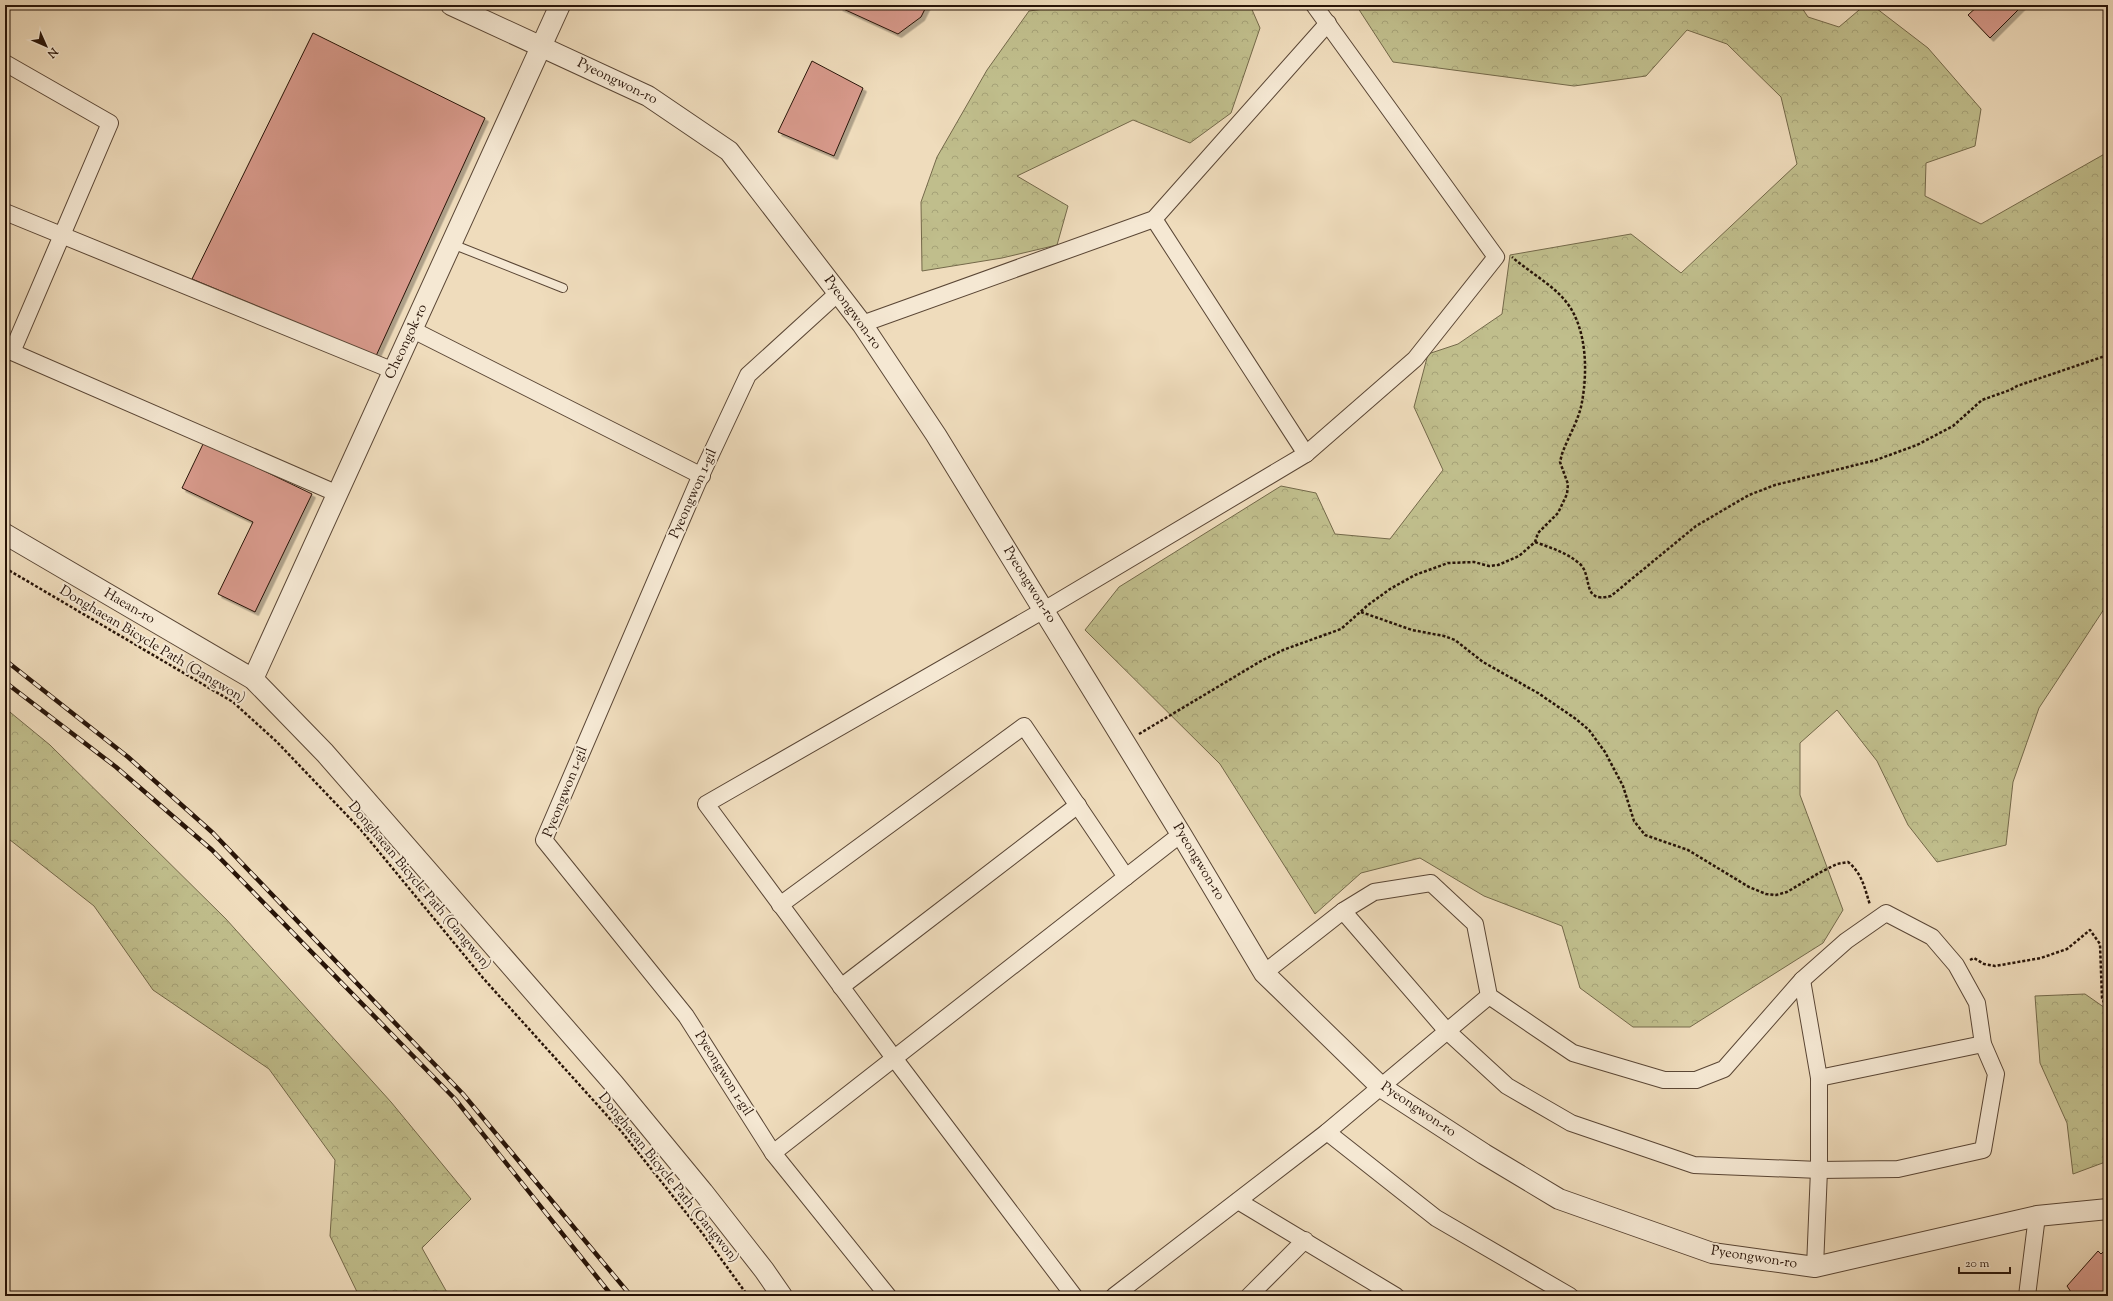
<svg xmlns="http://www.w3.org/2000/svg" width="2113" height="1301" viewBox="0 0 2113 1301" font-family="'Sorts Mill Goudy',serif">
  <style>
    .forest { fill: url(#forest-crowns); stroke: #74694a }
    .building { fill: #d89a8c; stroke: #281408; filter: url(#shadow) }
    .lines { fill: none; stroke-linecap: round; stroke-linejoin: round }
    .service-casing { stroke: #5a4635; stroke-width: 10 }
    .minor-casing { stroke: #5a4635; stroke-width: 18 }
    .tertiary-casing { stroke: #5a4635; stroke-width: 22 }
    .path { stroke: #281408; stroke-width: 2.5; stroke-dasharray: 3 2; stroke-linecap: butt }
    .service { stroke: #f5e8d3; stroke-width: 8 }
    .minor { stroke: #f5e8d3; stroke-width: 16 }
    .tertiary { stroke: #f5e8d3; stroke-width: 20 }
    .rail-casing { stroke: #281408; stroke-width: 4.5 }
    .rail { stroke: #f5e8d3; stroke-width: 3; stroke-dasharray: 9; stroke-linecap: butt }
    .labels { text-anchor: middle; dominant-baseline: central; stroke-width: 4; stroke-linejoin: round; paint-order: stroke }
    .street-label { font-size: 14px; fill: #281408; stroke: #f5e8d3 }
  </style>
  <defs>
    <pattern id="forest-crowns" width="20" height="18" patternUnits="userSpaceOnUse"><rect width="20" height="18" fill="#c0be8c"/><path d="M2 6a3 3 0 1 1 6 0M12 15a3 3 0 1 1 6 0" fill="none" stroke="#a5a277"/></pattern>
    <filter id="shadow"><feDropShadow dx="3.5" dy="3.5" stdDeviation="0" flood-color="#0004"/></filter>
  </defs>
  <rect width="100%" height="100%" fill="#efdcbc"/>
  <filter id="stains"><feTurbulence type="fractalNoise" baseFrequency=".005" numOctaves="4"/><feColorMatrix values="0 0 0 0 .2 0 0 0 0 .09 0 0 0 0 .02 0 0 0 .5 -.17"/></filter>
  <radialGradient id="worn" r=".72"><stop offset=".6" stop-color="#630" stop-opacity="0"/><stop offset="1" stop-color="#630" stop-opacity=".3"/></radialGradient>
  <g class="forest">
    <path d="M1075,5H1250L1260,28L1231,113L1190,143L1133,120L1017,176L1068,206L1057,245L1002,258L922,271L921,202L937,157L987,70L1029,11Z"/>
    <path d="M1356,5H1800L1808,17L1839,27L1865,5H1872L1928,48L1981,109L1975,146L1926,163L1925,196L1981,224L2108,152V603L2039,708L2013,782L2006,845L1937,862L1908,825L1877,761L1837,710L1800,743V795L1843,910L1823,943L1690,1027H1633L1580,988L1562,926L1484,896L1420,858L1361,873L1315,914L1220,764L1085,630L1119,587L1281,486L1316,493L1335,534L1390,539L1443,470L1414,407L1428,354L1458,344L1502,314L1510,255L1631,234L1681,273L1797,164L1781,97L1727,44L1687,30L1646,76L1574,86L1393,62Z"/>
    <path d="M5,708L50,745L226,919L391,1102L471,1199L422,1248L449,1296H359L330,1236L335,1160L269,1069L153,990L94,906L5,836Z"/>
    <path d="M2085,994L2108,1010V1161L2073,1174L2067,1123L2040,1063L2035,996Z"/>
  </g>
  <g class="building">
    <path d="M841,5H927L921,17L898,34L839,7Z"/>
    <path d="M1979,5H2023L1990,38L1968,15Z"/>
    <path d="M2108,12V23L2103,18Z"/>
    <path d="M313,33L485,118L376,356L192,279Z"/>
    <path d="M812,61L863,88L834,156L778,132Z"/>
    <path d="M204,442L312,494L255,612L218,594L253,522L182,488Z"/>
    <path d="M2098,1251L2101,1254L2104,1251L2108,1255V1296H2072L2073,1295L2067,1286Z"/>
  </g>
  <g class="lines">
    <g class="service-casing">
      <path id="service" d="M452,244L563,288"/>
    </g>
    <g class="minor-casing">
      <g id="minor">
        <path d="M5,63L110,123L12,352"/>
        <path d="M5,212L394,371"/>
        <path d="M1154,219L1306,454"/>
        <path d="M838,293L748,375L697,484L544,840L686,1016L773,1153L888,1296"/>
        <path d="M862,324L1154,219L1328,23"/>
        <path d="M413,330L702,476"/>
        <path d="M5,349L338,494"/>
        <path d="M1431,883L1475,924L1489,996L1573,1053L1664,1080H1696L1724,1069L1802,980L1846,941L1886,913L1932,937L1956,965L1977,1003L1983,1044L1996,1074L1983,1150L1898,1169L1819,1170L1694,1165L1571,1123L1507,1086L1446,1030L1343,911L1374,892Z"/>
        <path d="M780,905L1024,726L1126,877"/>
        <path d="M1264,973L1343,911"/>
        <path d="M1802,980L1819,1078V1170L1815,1267"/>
        <path d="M841,987L1078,805"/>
        <path d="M1819,1078L1983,1044"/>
        <path d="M1327,1132L1436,1218L1570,1296"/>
        <path d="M773,1153L1181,834"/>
        <path d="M1238,1201L1396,1296"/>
        <path d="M1074,1296L894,1058L706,804L1044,610L1306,454L1415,359L1496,257L1314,5"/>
        <path d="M1114,1296L1327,1132L1489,996"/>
        <path d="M1249,1296L1305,1240"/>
        <path d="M2027,1296L2037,1216"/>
      </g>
    </g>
    <g class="tertiary-casing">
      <g id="tertiary">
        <path d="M451,5L648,96L729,151L862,324L936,435L1181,834L1264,973L1381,1087L1484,1154L1559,1199L1712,1253L1815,1267L2037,1216L2108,1209"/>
        <path d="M5,534L253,679L325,753L614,1084L703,1192L764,1270L782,1296"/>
        <path d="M253,679L560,5"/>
      </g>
    </g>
    <g class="path">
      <path d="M1535,542C1551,548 1566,552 1580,564C1593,576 1581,604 1611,596L1696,526L1749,495L1775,485L1876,460L1917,445L1953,426L1982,400L2010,390L2017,386L2108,355"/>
      <path d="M5,568L233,702L277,742L361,830L483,978L621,1131L703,1234L748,1296"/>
      <path d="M1361,612L1412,630L1444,636L1455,640L1483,662L1538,693L1576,719L1589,730L1605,752L1623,786L1634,821L1645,835L1688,850L1749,887L1766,894L1776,895L1787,892L1819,873L1837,864L1848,862C1862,873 1865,889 1870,905"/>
      <path d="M1139,734L1261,661L1283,650L1341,629L1368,605L1390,589L1415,575L1448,563L1474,562L1489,566L1498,565L1519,556L1535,542L1538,533L1558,513L1567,494L1568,484L1560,462L1562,454C1568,437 1579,420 1582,402C1588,369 1587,323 1562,297C1548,282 1528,271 1512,257"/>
      <path d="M1970,960L1974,958L1984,964L1995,966L2041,958L2067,949L2090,930L2100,944L2102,998L2108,1011"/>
    </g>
    <use href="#service" class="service"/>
    <use href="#minor" class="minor"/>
    <use href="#tertiary" class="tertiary"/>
    <g class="rail-casing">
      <g id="rail">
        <path d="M5,660L128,757L213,833L463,1094L631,1296"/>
        <path d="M5,682L116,767L212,850L455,1099L612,1296"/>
      </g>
    </g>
    <use href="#rail" class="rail"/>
  </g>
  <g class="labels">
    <g class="street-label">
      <text transform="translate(617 82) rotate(26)">Pyeongwon-ro</text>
      <text transform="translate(852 313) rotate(54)">Pyeongwon-ro</text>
      <text transform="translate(407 342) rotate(-65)">Cheongok-ro</text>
      <text transform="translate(694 494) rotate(-66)">Pyeongwon 1-gil</text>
      <text transform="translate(1029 585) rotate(58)">Pyeongwon-ro</text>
      <text transform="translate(129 607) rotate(30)">Haean-ro</text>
      <text transform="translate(152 645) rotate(31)">Donghaean Bicycle Path (Gangwon)</text>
      <text transform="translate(566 792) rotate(-68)">Pyeongwon 1-gil</text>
      <text transform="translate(1198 862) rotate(59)">Pyeongwon-ro</text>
      <text transform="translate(419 886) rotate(50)">Donghaean Bicycle Path (Gangwon)</text>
      <text transform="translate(723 1074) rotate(58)">Pyeongwon 1-gil</text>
      <text transform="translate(1418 1110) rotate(34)">Pyeongwon-ro</text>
      <text transform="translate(668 1178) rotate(51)">Donghaean Bicycle Path (Gangwon)</text>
      <text transform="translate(1754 1258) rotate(9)">Pyeongwon-ro</text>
    </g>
  </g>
  <rect width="2113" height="1301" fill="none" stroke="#efdcbc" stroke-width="20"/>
  <rect x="6" y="6" width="2101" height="1289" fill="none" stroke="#281408" stroke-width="2"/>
  <rect x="10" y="10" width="2093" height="1281" fill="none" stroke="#281408"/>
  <g transform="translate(46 46) rotate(135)" stroke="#f5e8d3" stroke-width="3" paint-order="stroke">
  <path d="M0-3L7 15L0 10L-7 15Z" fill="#281408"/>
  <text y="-6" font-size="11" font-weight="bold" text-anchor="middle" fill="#281408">N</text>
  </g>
  <path d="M1959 1267v6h51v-6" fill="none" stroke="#281408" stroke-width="2"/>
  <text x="1965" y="1267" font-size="12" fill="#281408" stroke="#f5e8d3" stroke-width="3" paint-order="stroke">20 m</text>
  <rect width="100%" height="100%" filter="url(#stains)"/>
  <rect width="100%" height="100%" fill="url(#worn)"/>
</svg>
